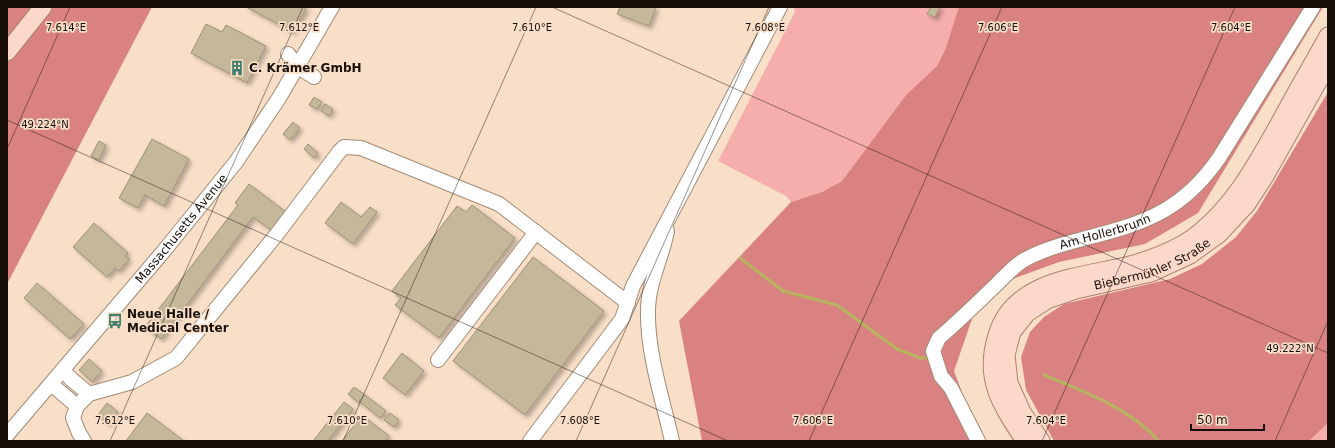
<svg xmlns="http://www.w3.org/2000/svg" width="1335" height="448" viewBox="0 0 1335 448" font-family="'DejaVu Sans',sans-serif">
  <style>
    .green { fill: #f6aeac }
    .forest { fill: #d98281 }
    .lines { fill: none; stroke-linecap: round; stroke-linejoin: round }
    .stream { stroke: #b7b45f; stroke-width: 3 }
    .building { fill: #c5b79a; stroke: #9d9074; filter: url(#shadow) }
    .minor-casing { stroke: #a28a75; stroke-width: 16 }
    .major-casing { stroke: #ab806f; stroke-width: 19 }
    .minor { stroke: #fff; stroke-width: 14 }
    .major { stroke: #fcd8ca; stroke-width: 17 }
    .ticks { fill: none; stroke: #170e07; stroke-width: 1; stroke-opacity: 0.45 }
    .labels { text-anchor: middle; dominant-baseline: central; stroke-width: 3.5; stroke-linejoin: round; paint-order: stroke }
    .poi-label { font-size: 12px; font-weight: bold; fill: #170e07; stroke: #f9dfc8; text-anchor: start }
    .street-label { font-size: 12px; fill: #170e07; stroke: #f9dfc8 }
    .ticks-label { font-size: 10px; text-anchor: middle; fill: #170e07; stroke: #f9dfc8; stroke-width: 3.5; stroke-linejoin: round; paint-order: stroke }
  </style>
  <defs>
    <filter id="shadow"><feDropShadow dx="3" dy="3" stdDeviation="2" flood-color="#0004"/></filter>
  </defs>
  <rect width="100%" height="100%" fill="#f9dfc8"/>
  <g class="green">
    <path d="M794,7H959L945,50L937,66L906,95L842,181L822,192L791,202L786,196L718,161L795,12Z"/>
    <path d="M1328,423V441H1309Z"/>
  </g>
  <g class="forest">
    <path d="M7,7H152L7,284Z"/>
    <path d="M959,7H1323L1198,213L1145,244L1059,262L1004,282L973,316L954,371L974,425L986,441H702L679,321L791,202L822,192L842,181L906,95L937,66L945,50Z"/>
    <path d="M1328,92V423L1309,441H1054L1026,390L1021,357L1030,332L1044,317L1064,304L1170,279L1202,264L1236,237L1257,211Z"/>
  </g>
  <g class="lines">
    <g class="stream">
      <path d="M740,258L783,291L837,305L897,349L920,358H928"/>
      <path d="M1044,375C1085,392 1128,407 1159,441"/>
      <path d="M1326,441H1328"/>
    </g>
  </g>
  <g class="building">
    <path d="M246,7H307L293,32Z"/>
    <path d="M620,7H656L649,26L617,14Z"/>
    <path d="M931,7H940L935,17L927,14Z"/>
    <path d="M206,24L222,32L226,25L266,46L247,83L191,53Z"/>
    <path d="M314,97L322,102L317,109L309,105Z"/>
    <path d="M325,104L333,109L329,116L321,111Z"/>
    <path d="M293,122L300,128L290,140L283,134Z"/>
    <path d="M152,139L189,159L164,206L145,195L138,208L119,198Z"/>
    <path d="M99,141L106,145L99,160L91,156Z"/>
    <path d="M308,144L318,153L314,158L304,149Z"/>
    <path d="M249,184L286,212L272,231L253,217L161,339L145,327L238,205L235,203Z"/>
    <path d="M341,202L361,217L370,207L377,212L353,244L325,223Z"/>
    <path d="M472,205L515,238L439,338L395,305L401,298L392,291L457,206L466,212Z"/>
    <path d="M94,223L128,253L125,256L129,259L119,271L115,268L107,277L73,247Z"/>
    <path d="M533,257L604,311L525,415L453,361Z"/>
    <path d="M37,283L84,324L70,339L24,298Z"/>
    <path d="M402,353L424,371L405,395L383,378Z"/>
    <path d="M89,359L102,371L92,382L79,370Z"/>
    <path d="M354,387L365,395L359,403L348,394Z"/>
    <path d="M365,395L386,411L380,418L359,401Z"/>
    <path d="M344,402L353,409L328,441H313Z"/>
    <path d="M107,403L118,412L108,424L98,415Z"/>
    <path d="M147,413L184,441H126Z"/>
    <path d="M390,413L399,420L394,427L384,420Z"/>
    <path d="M362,415L389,436L385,441H342Z"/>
  </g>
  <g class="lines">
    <g class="minor-casing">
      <g id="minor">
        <path d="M288,54L298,67L314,77"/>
        <path d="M667,231C662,258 648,283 648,311C647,353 663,400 672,441"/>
        <path d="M438,360L536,232"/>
        <path d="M63,370L71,379L89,394"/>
        <path d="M51,384L77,406"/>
        <path id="s1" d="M7,435L163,252L236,162L279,98L332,7"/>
        <path d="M84,441L79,433L73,418L77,406L89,394L132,382L176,358L277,234L339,152L344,147L361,148L499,204L628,303"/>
        <path d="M530,441L622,319L633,286L780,7"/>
        <path id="s2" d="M978,441L951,388L941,376L933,351L939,338C959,321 978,302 997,284C1005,276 1014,266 1024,260C1043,249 1065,244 1086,238C1146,223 1183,210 1219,158L1313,7"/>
      </g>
    </g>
    <g class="major-casing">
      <g id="major">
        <path d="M7,52L43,7"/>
        <path d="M1025,441C1001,405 983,379 997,335C1014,277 1086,277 1134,264C1157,257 1181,248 1199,233C1235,204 1257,163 1279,124C1295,94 1312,65 1328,36"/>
        <path id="s3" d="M1041,441L1022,412L1009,383L1006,355L1012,332L1027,313L1047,300L1076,290L1151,273L1190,255L1219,234L1247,204L1265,176L1328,64"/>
      </g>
    </g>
    <use href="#minor" class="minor"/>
    <use href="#major" class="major"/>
  </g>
  <path class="ticks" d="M552,7L1328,353M7,120L728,441M7,149L70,7M110,441L303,7M343,441L536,7M576,441L769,7M809,441L1002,7M1042,441L1235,7M1275,441L1328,321"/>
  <defs>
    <g id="building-bare" transform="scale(1.2)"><path d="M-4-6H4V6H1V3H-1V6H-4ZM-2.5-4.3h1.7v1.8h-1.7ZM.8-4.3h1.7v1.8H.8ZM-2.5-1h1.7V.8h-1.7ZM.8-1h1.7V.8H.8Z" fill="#407f6c" stroke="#f9dfc8" stroke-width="2.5" paint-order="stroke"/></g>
    <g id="bus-bare" transform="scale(1.2)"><path d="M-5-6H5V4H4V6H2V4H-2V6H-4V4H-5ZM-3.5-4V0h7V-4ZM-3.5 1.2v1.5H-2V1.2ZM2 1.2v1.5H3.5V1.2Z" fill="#407f6c" stroke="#f9dfc8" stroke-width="2.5" paint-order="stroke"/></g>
  </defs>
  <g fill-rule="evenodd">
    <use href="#building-bare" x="237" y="68"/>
    <use href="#bus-bare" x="115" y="321"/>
  </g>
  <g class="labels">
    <g class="poi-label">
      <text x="249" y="68">C. Krämer GmbH</text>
      <text x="127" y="314">Neue Halle /<tspan x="127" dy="14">Medical Center</tspan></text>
    </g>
    <g class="street-label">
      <text stroke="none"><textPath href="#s1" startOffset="270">Massachusetts Avenue</textPath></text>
      <text stroke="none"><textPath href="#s2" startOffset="317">Am Hollerbrunn</textPath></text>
      <text stroke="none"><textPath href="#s3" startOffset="278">Biebermühler Straße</textPath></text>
    </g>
  </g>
  <g class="ticks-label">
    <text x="299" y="31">7.612°E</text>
    <text x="532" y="31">7.610°E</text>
    <text x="765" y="31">7.608°E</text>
    <text x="998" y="31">7.606°E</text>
    <text x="1231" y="31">7.604°E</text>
    <text x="66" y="31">7.614°E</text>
    <text x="45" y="128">49.224°N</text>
    <text x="1290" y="352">49.222°N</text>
    <text x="115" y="424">7.612°E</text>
    <text x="347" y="424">7.610°E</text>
    <text x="580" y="424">7.608°E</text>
    <text x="813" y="424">7.606°E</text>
    <text x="1046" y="424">7.604°E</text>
  </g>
  <rect width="1335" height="448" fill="none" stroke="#170e07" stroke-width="16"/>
  <path d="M1191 424v6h73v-6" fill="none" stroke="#170e07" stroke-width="2"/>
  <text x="1197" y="424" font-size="12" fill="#170e07" stroke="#f9dfc8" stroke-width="3" paint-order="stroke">50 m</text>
</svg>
